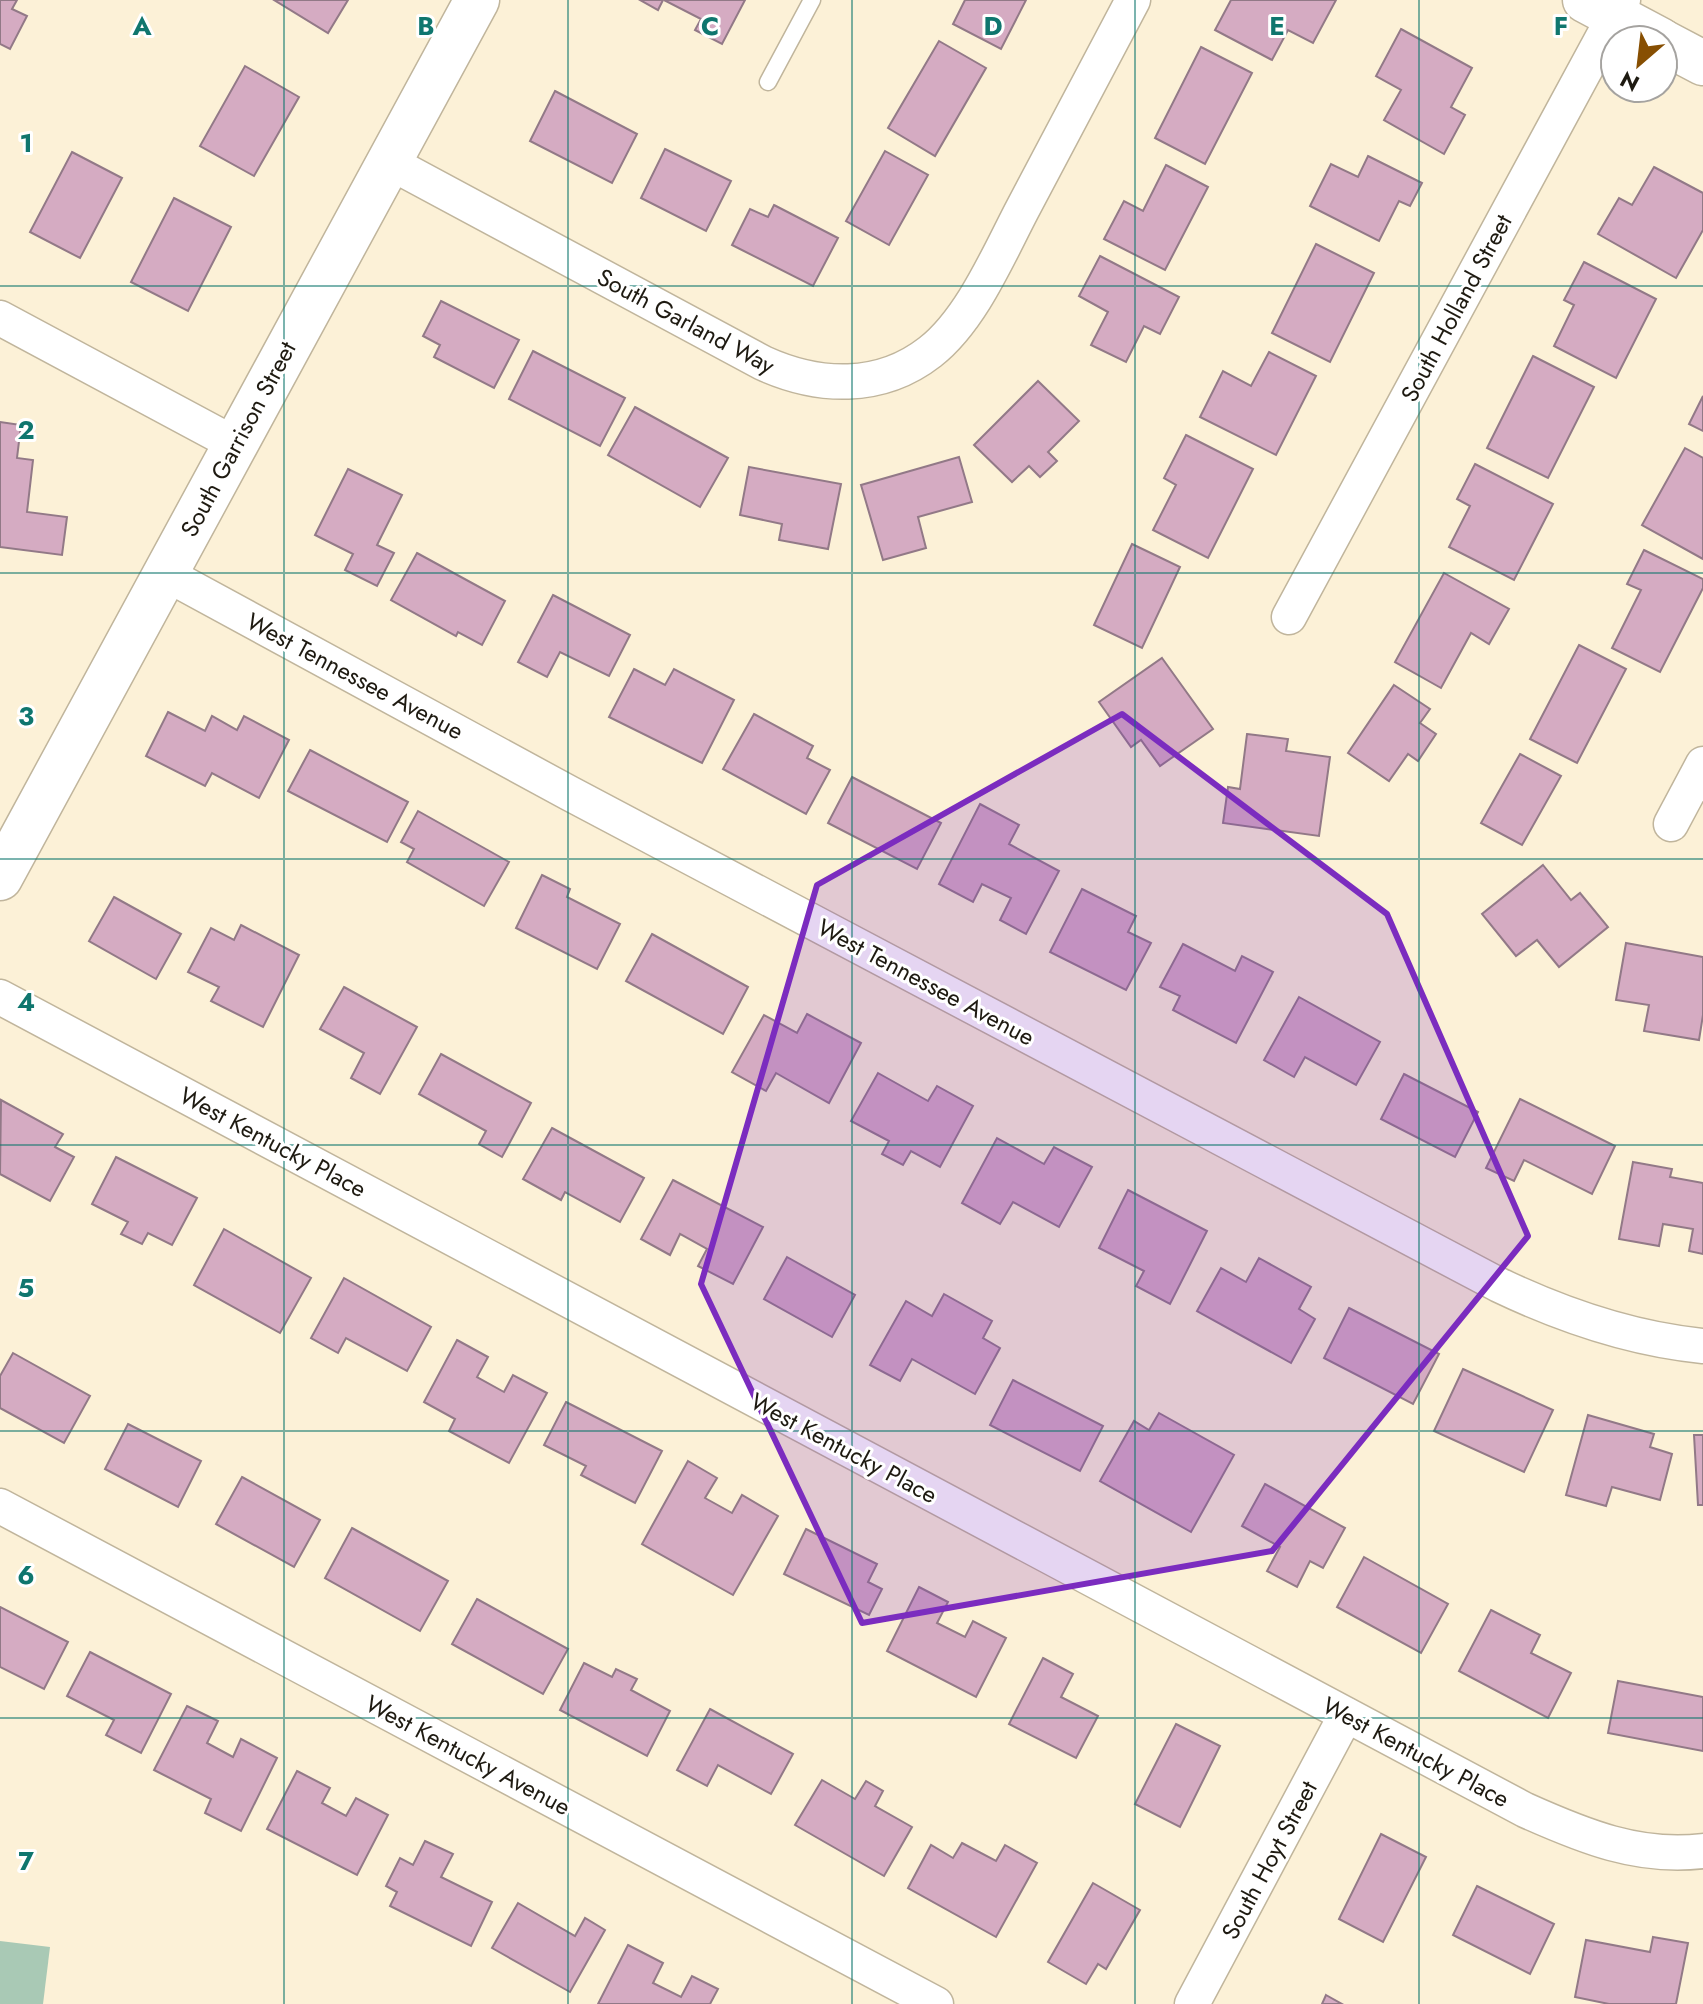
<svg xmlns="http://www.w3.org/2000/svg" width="1703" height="2004" viewBox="0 0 1703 2004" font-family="Jost,sans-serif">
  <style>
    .green { fill: #a9c9b5 }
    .building { fill: #d5abc2; stroke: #927987; stroke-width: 2 }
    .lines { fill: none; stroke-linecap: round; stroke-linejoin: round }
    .lane-casing { stroke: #c0b59c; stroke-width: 19 }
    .street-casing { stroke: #c0b59c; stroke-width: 37 }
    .secondary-casing { stroke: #c0b59c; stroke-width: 47 }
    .lane { stroke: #fff; stroke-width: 16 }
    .street { stroke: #fff; stroke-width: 34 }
    .secondary { stroke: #fff; stroke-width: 44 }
    .marked { fill: #7b2cbf; fill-opacity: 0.2; stroke: #7b2cbf; stroke-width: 6; stroke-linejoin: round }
    .grid { fill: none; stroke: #0f766e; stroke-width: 2; stroke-opacity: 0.55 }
    .labels { text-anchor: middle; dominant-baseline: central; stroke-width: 6; stroke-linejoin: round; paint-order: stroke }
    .street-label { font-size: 24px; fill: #1e1a11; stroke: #fff }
    .grid-label { font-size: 26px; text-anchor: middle; font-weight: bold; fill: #0f766e; stroke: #fff; stroke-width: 6; stroke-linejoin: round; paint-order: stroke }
  </style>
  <rect width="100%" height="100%" fill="#fcf1d7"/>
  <path class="green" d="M0,1941L50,1947L43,2004H0Z"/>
  <g class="building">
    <path d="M0,0H17L12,9L27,16L10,49L0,44Z"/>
    <path d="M274,0H348L328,33Z"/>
    <path d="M640,0H663L658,10Z"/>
    <path d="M664,0H745L722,44L695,30L701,19Z"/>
    <path d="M965,0H1026L1001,49L953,24Z"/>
    <path d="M1231,0H1336L1313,43L1288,30L1272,60L1215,30Z"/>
    <path d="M1401,29L1472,68L1451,107L1465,115L1444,154L1384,120L1401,90L1376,76Z"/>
    <path d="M939,41L986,68L935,156L888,128Z"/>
    <path d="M1201,47L1252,73L1205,164L1155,138Z"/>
    <path d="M245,66L299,97L254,176L200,146Z"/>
    <path d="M555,91L637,134L612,183L530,141Z"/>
    <path d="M665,149L731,181L706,231L641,198Z"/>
    <path d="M885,151L928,175L889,245L846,221Z"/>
    <path d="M72,152L122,178L80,258L30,232Z"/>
    <path d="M1368,156L1422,183L1410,206L1399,201L1379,241L1310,206L1331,164L1358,177Z"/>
    <path d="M1166,165L1208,187L1165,270L1104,239L1124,201L1143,211Z"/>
    <path d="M1654,167L1703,193V230L1676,278L1598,234L1619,198L1632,205Z"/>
    <path d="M174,198L231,227L188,311L131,282Z"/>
    <path d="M774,205L838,238L813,286L732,245L750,209L768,217Z"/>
    <path d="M1316,244L1374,273L1330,362L1272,333Z"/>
    <path d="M1100,256L1179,297L1160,334L1144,326L1126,362L1091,345L1108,312L1079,296Z"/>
    <path d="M1584,262L1656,299L1616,378L1554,346L1574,305L1564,300Z"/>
    <path d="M441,301L519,340L494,388L434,357L440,345L423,336Z"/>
    <path d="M533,351L625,398L600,446L509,399Z"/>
    <path d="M1269,352L1316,376L1276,455L1200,417L1223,371L1251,386Z"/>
    <path d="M1533,356L1594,387L1548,478L1487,448Z"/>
    <path d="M1038,381L1079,421L1048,452L1057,461L1040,477L1029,466L1012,482L974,445Z"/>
    <path d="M1703,396V431L1689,424Z"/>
    <path d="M635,407L728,458L700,507L608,455Z"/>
    <path d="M0,422L21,425L17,458L33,460L27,512L67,517L62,555L0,547Z"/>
    <path d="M1186,435L1253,469L1208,558L1153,530L1176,485L1164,478Z"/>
    <path d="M1685,448L1703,458V559L1642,525Z"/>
    <path d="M959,457L972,502L918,517L926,548L883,560L861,485Z"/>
    <path d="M1475,464L1553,504L1514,580L1449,547L1470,506L1457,499Z"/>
    <path d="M749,467L841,484L828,549L779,540L782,524L740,515Z"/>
    <path d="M348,469L402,495L377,545L394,553L377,586L345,570L353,554L315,535Z"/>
    <path d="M1132,544L1180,567L1142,648L1094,625Z"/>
    <path d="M1644,550L1703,579V588L1660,672L1612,648L1641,590L1627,584Z"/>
    <path d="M417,553L505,601L482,645L458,632L456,636L391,600Z"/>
    <path d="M1444,573L1509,609L1489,644L1471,633L1441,688L1395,662Z"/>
    <path d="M553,595L630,635L609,676L560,652L547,677L518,662Z"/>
    <path d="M1579,645L1626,669L1577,763L1530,739Z"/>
    <path d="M1162,658L1213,729L1160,766L1141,740L1131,747L1099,702Z"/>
    <path d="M634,669L665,685L674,669L734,700L702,763L609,717Z"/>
    <path d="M1394,685L1430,709L1420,723L1436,734L1418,761L1408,754L1389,781L1348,753Z"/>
    <path d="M168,712L205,731L212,716L237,730L244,716L289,740L259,798L212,773L205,786L146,756Z"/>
    <path d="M754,714L813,746L807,758L830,770L806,814L723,769Z"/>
    <path d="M1247,734L1288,739L1286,751L1330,757L1319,836L1223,823L1228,787L1240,789Z"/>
    <path d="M310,750L408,802L387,842L288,791Z"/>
    <path d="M1520,754L1561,776L1522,845L1481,823Z"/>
    <path d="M852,777L941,823L917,869L828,823Z"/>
    <path d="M980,804L1019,825L1009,844L1059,871L1026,934L1000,920L1011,898L982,884L973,902L939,884Z"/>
    <path d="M418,811L509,862L484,906L407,862L414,849L401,842Z"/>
    <path d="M1543,865L1571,900L1580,893L1608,927L1559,967L1537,940L1516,956L1482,914Z"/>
    <path d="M542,875L570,889L567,897L620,924L597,969L516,928Z"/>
    <path d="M1082,889L1136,916L1128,932L1151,943L1126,990L1050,952Z"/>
    <path d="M114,897L181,934L156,979L89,941Z"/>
    <path d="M241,925L299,955L263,1027L211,1001L219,987L188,972L211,928L234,940Z"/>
    <path d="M652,934L748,987L723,1034L626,981Z"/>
    <path d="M1626,943L1703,957V1015L1699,1040L1644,1031L1649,1005L1616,1000Z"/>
    <path d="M1183,944L1235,971L1242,956L1273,972L1236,1043L1173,1010L1180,996L1160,987Z"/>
    <path d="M344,987L417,1027L380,1094L351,1078L364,1053L320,1029Z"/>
    <path d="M1299,997L1380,1042L1356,1085L1305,1057L1294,1077L1264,1060Z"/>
    <path d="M807,1014L861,1043L829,1103L776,1073L766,1091L732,1072L764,1015L797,1033Z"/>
    <path d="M441,1054L531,1103L502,1157L479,1144L486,1131L419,1094Z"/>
    <path d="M878,1073L928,1101L937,1086L973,1106L940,1167L911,1151L903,1165L882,1154L889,1141L851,1121Z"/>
    <path d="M1404,1074L1478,1112L1455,1157L1381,1119Z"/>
    <path d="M1520,1099L1615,1146L1592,1194L1524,1160L1514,1181L1486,1168Z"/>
    <path d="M1,1100L63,1134L55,1147L74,1157L50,1201L0,1174Z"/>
    <path d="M552,1128L644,1178L620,1222L565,1192L561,1200L523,1179Z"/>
    <path d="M997,1138L1044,1164L1054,1147L1092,1167L1059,1227L1013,1202L1000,1224L962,1203Z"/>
    <path d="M116,1157L197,1198L172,1245L148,1233L142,1244L121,1234L128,1222L92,1204Z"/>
    <path d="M1633,1162L1672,1169L1670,1177L1703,1183V1254L1689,1251L1693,1229L1663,1224L1659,1246L1619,1239Z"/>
    <path d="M673,1180L763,1227L733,1284L698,1266L707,1249L680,1234L670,1255L641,1239Z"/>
    <path d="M1128,1190L1207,1231L1170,1304L1136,1286L1144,1271L1099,1248Z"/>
    <path d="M224,1229L311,1278L280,1333L194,1285Z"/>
    <path d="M787,1257L855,1295L832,1337L764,1299Z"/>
    <path d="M1259,1258L1311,1287L1299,1309L1315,1319L1291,1363L1197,1311L1221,1268L1246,1282Z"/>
    <path d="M344,1278L431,1327L407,1371L346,1338L338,1353L311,1338Z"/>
    <path d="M944,1294L992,1321L983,1338L1000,1348L975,1394L912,1359L900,1381L870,1365L906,1301L932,1316Z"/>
    <path d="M1349,1308L1439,1354L1413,1404L1324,1358Z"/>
    <path d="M457,1340L488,1357L477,1377L504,1392L513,1375L547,1393L509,1463L449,1431L455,1419L424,1402Z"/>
    <path d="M13,1353L90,1396L64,1443L0,1408V1376Z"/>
    <path d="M1463,1369L1553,1410L1524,1472L1434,1431Z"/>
    <path d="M1013,1380L1103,1426L1080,1471L990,1425Z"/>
    <path d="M566,1402L662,1451L635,1503L581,1475L586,1466L544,1445Z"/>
    <path d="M1159,1413L1234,1455L1191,1532L1100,1481L1134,1421L1149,1430Z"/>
    <path d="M1588,1415L1654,1434L1650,1447L1672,1454L1660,1500L1612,1487L1606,1506L1566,1495Z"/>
    <path d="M128,1424L201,1461L178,1507L105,1469Z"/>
    <path d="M1694,1435H1703V1505H1698Z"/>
    <path d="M688,1461L717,1478L705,1498L732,1513L742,1495L778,1516L733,1595L642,1544Z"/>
    <path d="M242,1477L320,1520L294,1567L216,1524Z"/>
    <path d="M1265,1484L1345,1528L1323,1568L1310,1561L1297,1587L1267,1571L1280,1547L1242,1526Z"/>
    <path d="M352,1528L448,1581L420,1631L325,1578Z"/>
    <path d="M806,1529L877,1564L868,1582L882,1589L869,1615L784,1574Z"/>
    <path d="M1364,1557L1448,1604L1421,1653L1337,1607Z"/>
    <path d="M919,1587L948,1602L937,1623L965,1637L973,1621L1006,1638L976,1697L887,1651Z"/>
    <path d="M477,1599L568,1649L543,1694L452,1644Z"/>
    <path d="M0,1607L68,1642L44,1689L0,1667Z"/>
    <path d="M1491,1610L1540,1635L1531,1653L1571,1673L1548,1718L1459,1671Z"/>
    <path d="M90,1652L171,1694L141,1753L106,1735L114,1720L67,1696Z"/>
    <path d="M1043,1658L1073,1674L1061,1697L1098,1716L1076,1758L1009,1724Z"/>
    <path d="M584,1663L612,1677L616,1669L637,1679L631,1690L670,1711L647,1756L560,1710Z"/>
    <path d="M1618,1681L1703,1697V1751L1608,1733Z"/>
    <path d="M187,1706L218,1721L207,1743L233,1757L241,1739L277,1758L241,1831L205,1813L211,1799L154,1770Z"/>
    <path d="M710,1709L793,1754L771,1794L718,1765L707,1786L677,1770Z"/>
    <path d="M1176,1724L1220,1746L1180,1827L1135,1804Z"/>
    <path d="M297,1771L330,1788L322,1803L346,1816L356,1798L388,1815L357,1875L267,1829Z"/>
    <path d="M822,1780L855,1799L866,1781L883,1791L875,1806L912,1827L884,1876L795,1825Z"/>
    <path d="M1381,1834L1426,1857L1383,1942L1339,1919Z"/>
    <path d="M425,1841L453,1854L441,1877L492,1902L471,1946L390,1906L397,1892L386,1886L400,1858L413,1865Z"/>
    <path d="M962,1843L996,1861L1005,1845L1037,1863L996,1937L908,1888L931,1845L953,1858Z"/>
    <path d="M1093,1883L1140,1910L1106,1969L1098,1964L1086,1984L1048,1962Z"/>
    <path d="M1477,1886L1554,1924L1530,1974L1453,1935Z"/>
    <path d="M518,1903L575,1936L585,1918L605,1930L570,1992L492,1948Z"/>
    <path d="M1653,1937L1688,1943L1676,2004H1609L1575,1997L1586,1940L1650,1952Z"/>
    <path d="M628,1945L663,1963L653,1983L681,1997L692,1976L718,1989L710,2004H598Z"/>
    <path d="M1326,1995L1342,2004H1322Z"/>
  </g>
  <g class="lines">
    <g class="lane-casing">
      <path id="lane" d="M768,82L812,0"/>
    </g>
    <g class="street-casing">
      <g id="street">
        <path d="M389,162L763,363C818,388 880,391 930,352C971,320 998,256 1022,210C1059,140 1096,70 1133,0"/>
        <path d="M0,318L235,444"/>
        <path d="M166,574L569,793L1499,1285C1564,1316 1631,1339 1703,1346"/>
        <path d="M1289,617L1623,0"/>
        <path d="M1671,824L1703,764"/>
        <path d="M0,997L1525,1810C1583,1836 1639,1859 1703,1851"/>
        <path d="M0,1506L936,2004"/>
        <path d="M1192,2004L1346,1715"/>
      </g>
    </g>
    <g class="secondary-casing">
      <g id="secondary">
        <path d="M1585,0L1660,40"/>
        <path d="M1663,42L1703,63"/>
        <path d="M0,878L477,0"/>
      </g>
    </g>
    <use href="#lane" class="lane"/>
    <use href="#street" class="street"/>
    <use href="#secondary" class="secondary"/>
  </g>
  <path class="marked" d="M1122,714L1387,914L1528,1236L1272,1551L862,1623L701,1284L817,885Z"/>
  <path class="grid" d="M284,0V2004M568,0V2004M852,0V2004M1135,0V2004M1419,0V2004M0,286H1703M0,573H1703M0,859H1703M0,1145H1703M0,1431H1703M0,1718H1703"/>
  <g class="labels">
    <g class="street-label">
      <text transform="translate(1456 308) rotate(-62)">South Holland Street</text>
      <text transform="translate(686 321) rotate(28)">South Garland Way</text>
      <text transform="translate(238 439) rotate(-62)">South Garrison Street</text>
      <text transform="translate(355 676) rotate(28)">West Tennessee Avenue</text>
      <text transform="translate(926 982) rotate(28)">West Tennessee Avenue</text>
      <text transform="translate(273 1142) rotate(28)">West Kentucky Place</text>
      <text transform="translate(844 1448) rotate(28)">West Kentucky Place</text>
      <text transform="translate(1416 1752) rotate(28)">West Kentucky Place</text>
      <text transform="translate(468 1755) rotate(28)">West Kentucky Avenue</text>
      <text transform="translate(1269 1860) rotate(-62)">South Hoyt Street</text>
    </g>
  </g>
  <g class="grid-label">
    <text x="142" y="35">A</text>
    <text x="426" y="35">B</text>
    <text x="710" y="35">C</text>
    <text x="993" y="35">D</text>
    <text x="1277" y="35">E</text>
    <text x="1561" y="35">F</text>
    <text x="26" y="152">1</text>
    <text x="26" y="439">2</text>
    <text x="26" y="725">3</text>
    <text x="26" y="1011">4</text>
    <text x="26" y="1297">5</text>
    <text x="26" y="1584">6</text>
    <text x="26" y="1870">7</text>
  </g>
  <g transform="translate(1639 64) rotate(208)"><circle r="38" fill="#ffffff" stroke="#a5a3a0" stroke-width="2"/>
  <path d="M0-6L14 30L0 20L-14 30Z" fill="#874f02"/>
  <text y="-12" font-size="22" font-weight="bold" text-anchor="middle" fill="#1e1a11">N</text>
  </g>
</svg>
